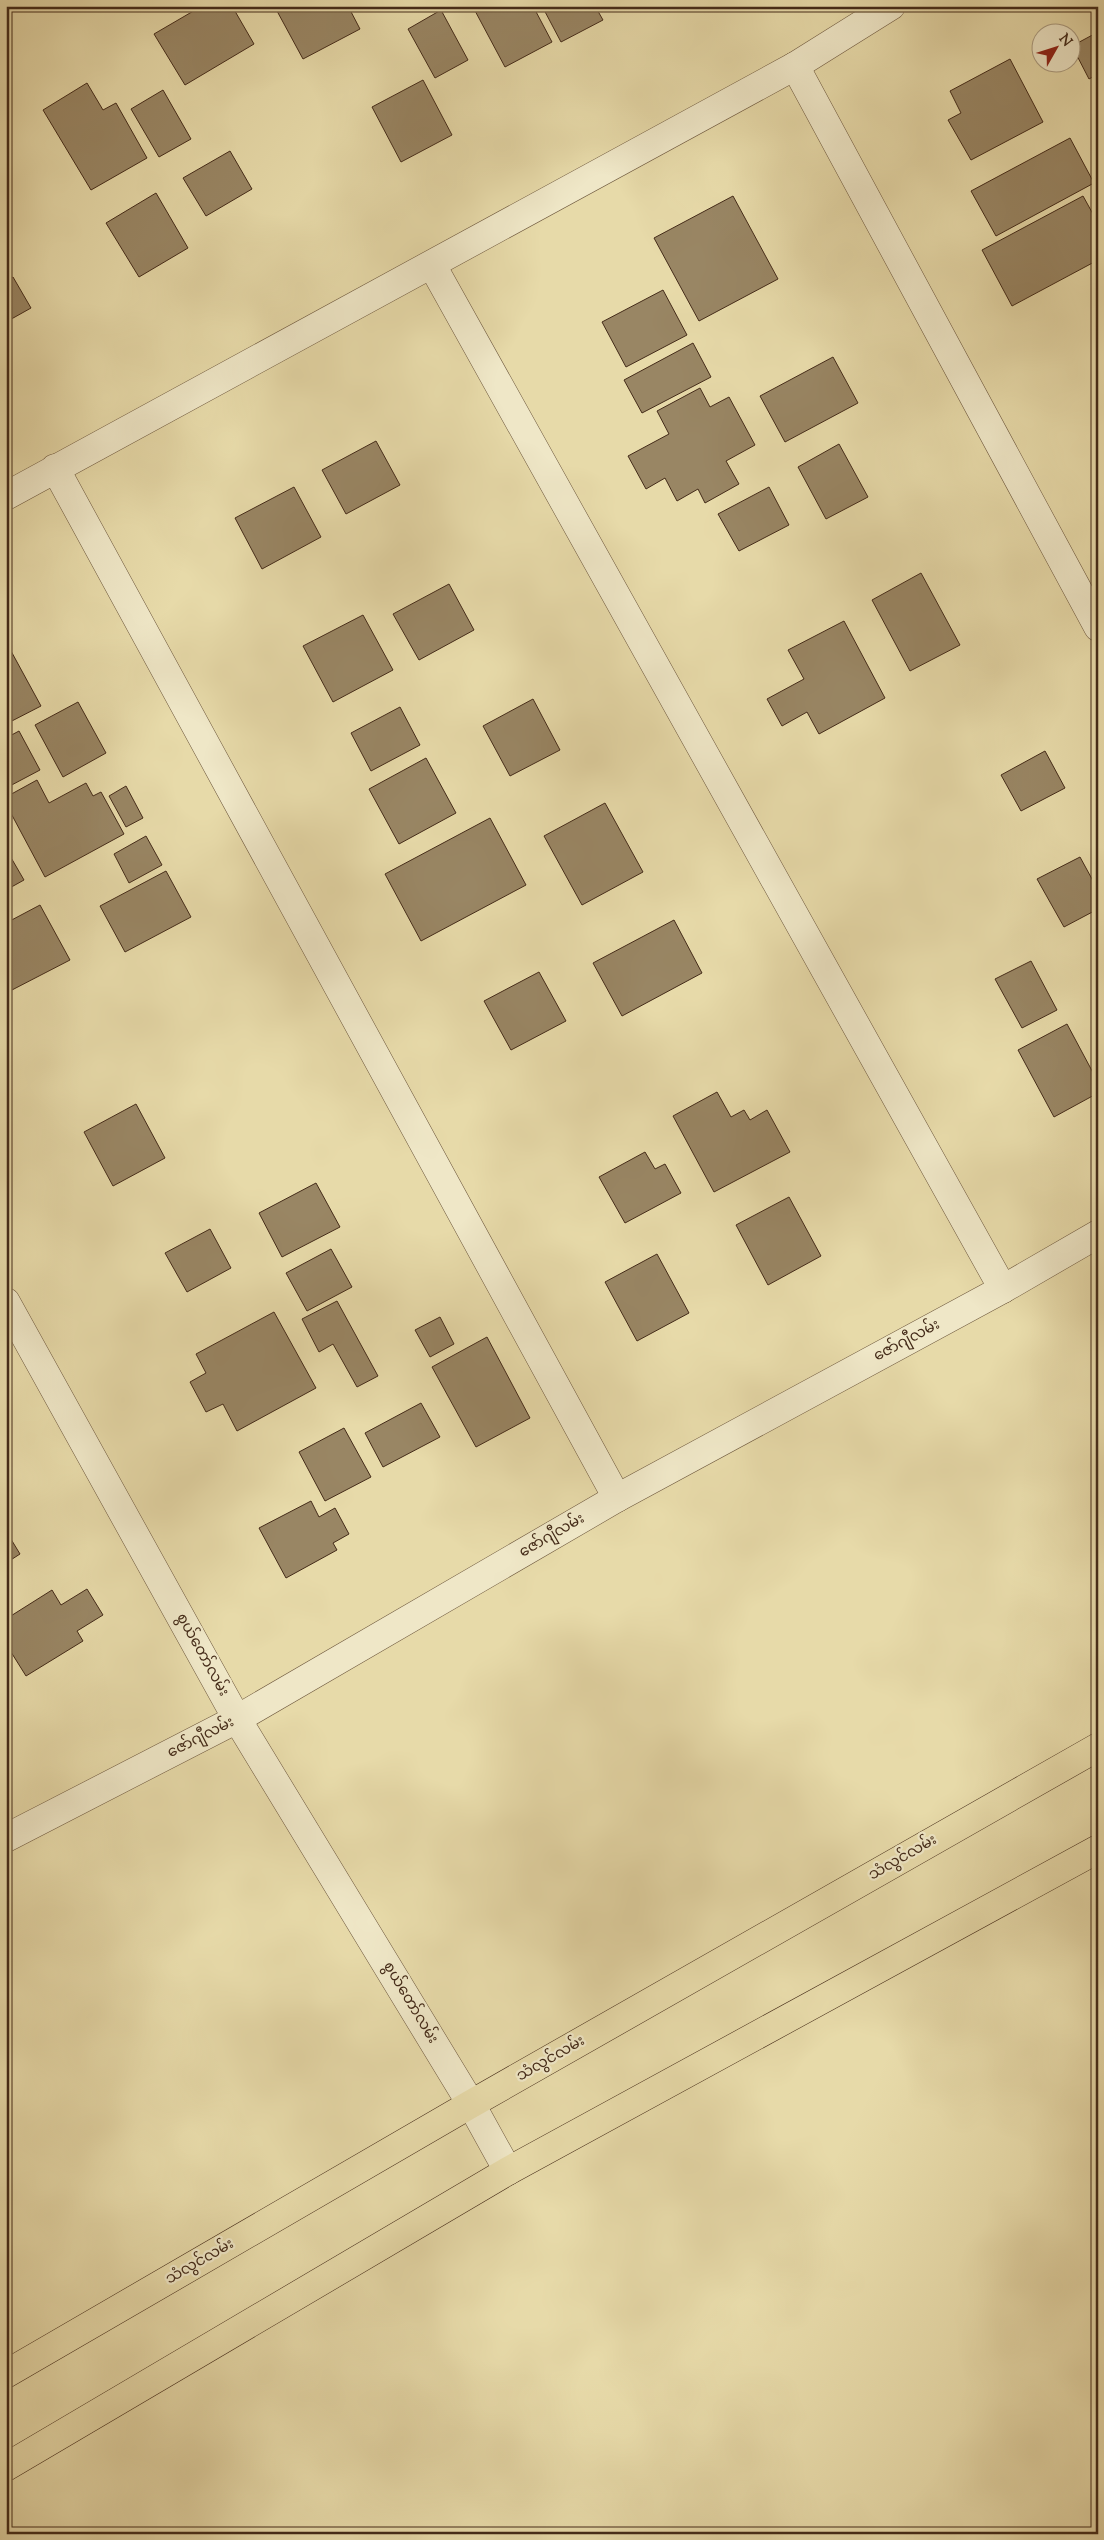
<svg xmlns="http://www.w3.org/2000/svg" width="1104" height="2540" viewBox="0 0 1104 2540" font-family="'Sorts Mill Goudy','Noto Sans Myanmar',serif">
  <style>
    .building { fill: #998664; stroke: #442b19 }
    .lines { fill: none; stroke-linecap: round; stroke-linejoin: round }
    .minor-casing { stroke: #6d573d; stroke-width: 29 }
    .tertiary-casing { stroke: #6d573d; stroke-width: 29 }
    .primary-casing { stroke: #442b19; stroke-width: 29 }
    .minor { stroke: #efe7c7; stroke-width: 28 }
    .tertiary { stroke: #efe7c7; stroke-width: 28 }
    .primary { stroke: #e7daa9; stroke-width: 28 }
    .labels { text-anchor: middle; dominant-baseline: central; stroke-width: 4.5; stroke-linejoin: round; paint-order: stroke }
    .street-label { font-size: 15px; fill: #442b19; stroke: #efe7c7 }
  </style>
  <rect width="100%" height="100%" fill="#e7daa9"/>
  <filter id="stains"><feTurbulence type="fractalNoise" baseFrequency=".004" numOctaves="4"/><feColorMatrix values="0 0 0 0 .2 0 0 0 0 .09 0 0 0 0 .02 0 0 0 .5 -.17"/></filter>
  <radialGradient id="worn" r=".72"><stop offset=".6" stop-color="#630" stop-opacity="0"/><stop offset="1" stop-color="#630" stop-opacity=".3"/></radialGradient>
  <g class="building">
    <path d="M202,6H232L254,44L185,85L154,34Z"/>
    <path d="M285,6H348L360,29L303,59L277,11Z"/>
    <path d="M475,6H533L552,42L505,67L473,7Z"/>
    <path d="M542,6H595L603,20L561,42Z"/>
    <path d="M441,10L468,60L435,78L408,29Z"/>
    <path d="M1098,32V74L1089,79L1072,46Z"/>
    <path d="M1010,59L1043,122L971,160L948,120L961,113L950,91Z"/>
    <path d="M423,80L452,135L401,162L372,107Z"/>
    <path d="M87,83L103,110L116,103L147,158L91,190L43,110Z"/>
    <path d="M163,90L191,139L159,157L131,109Z"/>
    <path d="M1070,138L1094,183L996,236L971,191Z"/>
    <path d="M230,151L252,189L206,216L183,178Z"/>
    <path d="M156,193L188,248L139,277L106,223Z"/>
    <path d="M733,196L778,279L699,321L654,238Z"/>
    <path d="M1083,196L1098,223V260L1012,306L982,250Z"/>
    <path d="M13,277L31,308L6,322V281Z"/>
    <path d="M663,290L687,335L626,367L602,322Z"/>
    <path d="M693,343L711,377L642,413L624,380Z"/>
    <path d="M833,357L858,403L785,442L760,396Z"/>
    <path d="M700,388L710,407L729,397L755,445L726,461L739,484L705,503L698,489L677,501L665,478L646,489L628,456L669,434L657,411Z"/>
    <path d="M376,441L400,485L346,514L322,470Z"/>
    <path d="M839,444L868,497L826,519L798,467Z"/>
    <path d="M294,487L321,537L262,569L235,518Z"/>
    <path d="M769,487L789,525L739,551L718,514Z"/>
    <path d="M921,573L960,645L910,671L872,600Z"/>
    <path d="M449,584L474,630L419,660L393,614Z"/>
    <path d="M363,615L393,670L333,702L303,646Z"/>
    <path d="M844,621L885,698L819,734L807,712L782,726L767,699L804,679L788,650Z"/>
    <path d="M11,651L41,706L6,724V653Z"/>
    <path d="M533,699L560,750L510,776L483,726Z"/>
    <path d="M78,702L106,753L63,777L35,725Z"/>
    <path d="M400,707L420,745L371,771L351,733Z"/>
    <path d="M19,731L40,770L6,788V738Z"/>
    <path d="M1045,751L1065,788L1021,811L1001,775Z"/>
    <path d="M426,758L456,813L399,844L369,789Z"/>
    <path d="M37,780L49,803L86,783L93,796L101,792L124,834L45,877L6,804V797Z"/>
    <path d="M126,786L143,818L126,827L109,796Z"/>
    <path d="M605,803L643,872L582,905L544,836Z"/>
    <path d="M490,818L526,885L421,941L385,874Z"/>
    <path d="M146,836L162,865L129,883L114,854Z"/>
    <path d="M6,849L24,880L6,890Z"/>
    <path d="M1080,857L1098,890V909L1064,927L1037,879Z"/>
    <path d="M166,871L191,917L125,952L100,906Z"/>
    <path d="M40,905L70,960L10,991L6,985V923Z"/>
    <path d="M674,920L702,973L622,1016L593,963Z"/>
    <path d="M1031,961L1057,1010L1022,1028L995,979Z"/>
    <path d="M539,972L566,1021L511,1050L484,1001Z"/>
    <path d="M1067,1024L1098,1082V1093L1054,1117L1018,1050Z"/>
    <path d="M717,1092L731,1117L744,1110L750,1120L767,1110L790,1152L714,1192L673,1116Z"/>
    <path d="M136,1104L165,1158L113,1186L84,1132Z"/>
    <path d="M645,1152L655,1169L665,1164L681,1193L625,1223L599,1177Z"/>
    <path d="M316,1183L340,1227L282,1257L259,1213Z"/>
    <path d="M789,1197L821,1256L768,1285L736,1225Z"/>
    <path d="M210,1229L231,1268L187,1292L165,1253Z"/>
    <path d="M331,1249L352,1287L307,1311L286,1273Z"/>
    <path d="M657,1254L689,1313L637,1341L605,1282Z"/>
    <path d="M337,1301L378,1376L357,1387L333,1344L319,1352L302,1319Z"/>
    <path d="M274,1312L316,1388L237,1431L223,1404L206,1412L190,1382L206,1373L196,1354Z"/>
    <path d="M440,1317L454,1344L430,1357L415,1330Z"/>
    <path d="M487,1337L530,1418L476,1447L432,1367Z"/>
    <path d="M421,1403L440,1437L383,1467L365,1433Z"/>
    <path d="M344,1428L371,1477L325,1501L299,1452Z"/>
    <path d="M311,1501L319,1517L335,1508L349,1534L333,1543L337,1550L286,1578L259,1528Z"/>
    <path d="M6,1531L20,1554L6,1563Z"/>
    <path d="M87,1589L103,1615L77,1631L83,1641L26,1676L6,1644V1619L52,1590L61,1605Z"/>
  </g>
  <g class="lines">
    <g class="minor-casing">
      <g id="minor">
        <path d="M795,66L1098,627"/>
        <path d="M432,265L1003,1289"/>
        <path d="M55,468L617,1498"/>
        <path d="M6,496L795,66L891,6"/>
      </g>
    </g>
    <g class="tertiary-casing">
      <g id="tertiary">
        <path d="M6,1302L237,1719L471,2104L508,2171"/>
        <path d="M6,1838L237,1719L617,1498L1003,1289L1098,1234"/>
      </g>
    </g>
    <g class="primary-casing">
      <g id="primary">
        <path d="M6,2374L471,2104L1098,1747"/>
        <path d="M6,2467L508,2171L1098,1849"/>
      </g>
    </g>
    <use href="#minor" class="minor"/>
    <use href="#tertiary" class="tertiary"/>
    <use href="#primary" class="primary"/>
  </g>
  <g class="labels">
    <g class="street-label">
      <text transform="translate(907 1341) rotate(-28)">ဇော်ဂျီလမ်း</text>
      <text transform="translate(552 1536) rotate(-30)">ဇော်ဂျီလမ်း</text>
      <text transform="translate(202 1655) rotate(61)">စွယ်တော်လမ်း</text>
      <text transform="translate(201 1738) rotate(-27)">ဇော်ဂျီလမ်း</text>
      <text transform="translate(903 1858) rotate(-30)">သံလွင်လမ်း</text>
      <text transform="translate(410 2003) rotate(59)">စွယ်တော်လမ်း</text>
      <text transform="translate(551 2059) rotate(-30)">သံလွင်လမ်း</text>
      <text transform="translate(200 2262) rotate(-30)">သံလွင်လမ်း</text>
    </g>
  </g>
  <rect width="1104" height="2540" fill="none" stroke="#e7daa9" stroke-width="25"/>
  <rect x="8" y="8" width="1089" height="2525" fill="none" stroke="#442b19" stroke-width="2.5"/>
  <rect x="12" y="12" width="1079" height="2515" fill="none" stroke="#442b19"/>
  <g transform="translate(1056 48) rotate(51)"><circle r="24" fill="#efe7c7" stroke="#ab9c81"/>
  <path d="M0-4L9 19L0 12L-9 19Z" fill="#8f2418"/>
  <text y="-8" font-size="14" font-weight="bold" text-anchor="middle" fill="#442b19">N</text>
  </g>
  <rect width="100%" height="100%" filter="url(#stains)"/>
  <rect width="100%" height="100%" fill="url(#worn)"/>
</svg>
